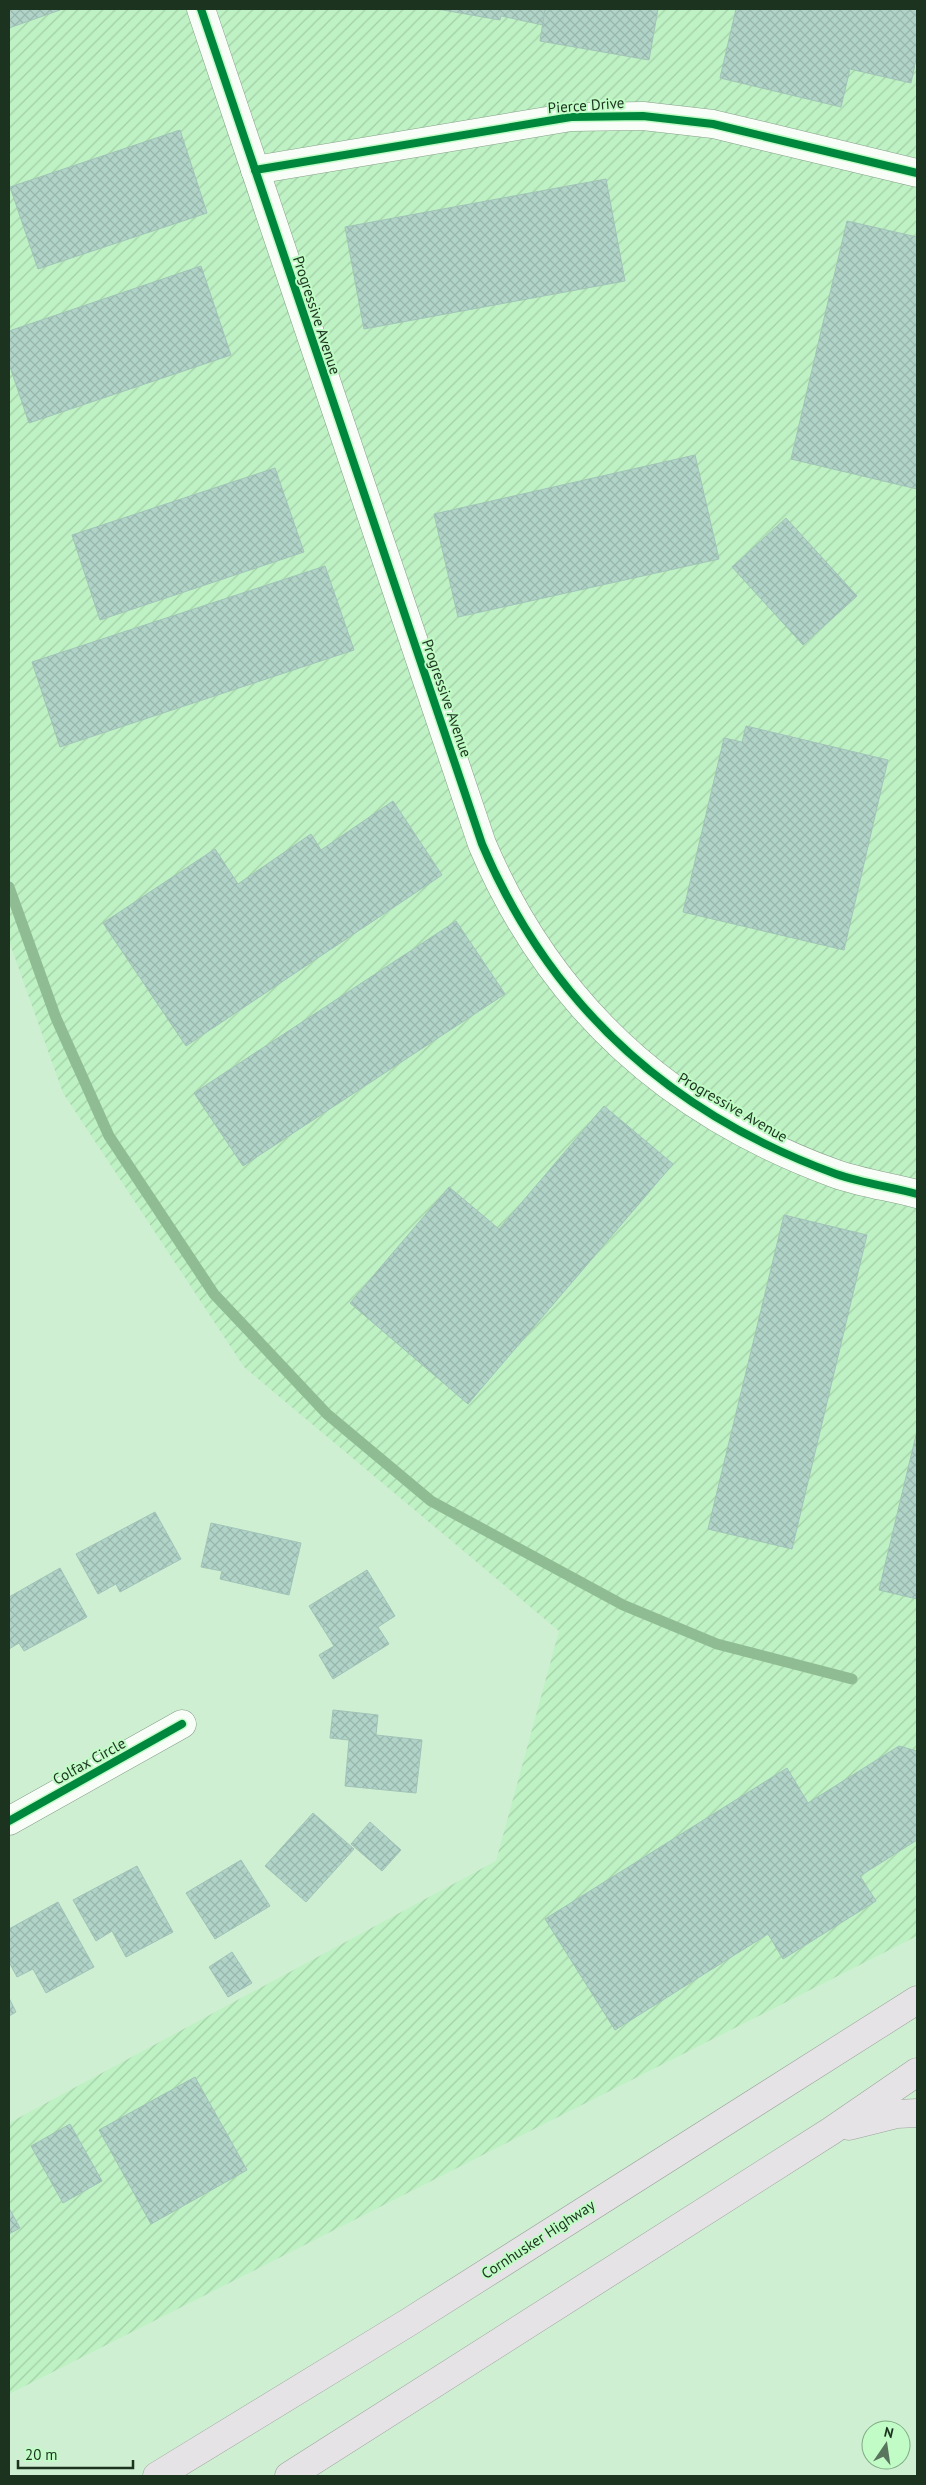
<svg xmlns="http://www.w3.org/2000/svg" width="926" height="2485" viewBox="0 0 926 2485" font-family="'PT Sans',sans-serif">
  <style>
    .industrial { fill: url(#industrial-furrows) }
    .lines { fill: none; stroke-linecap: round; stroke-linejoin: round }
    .stream { stroke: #90bc94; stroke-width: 11 }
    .building { fill: url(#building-cross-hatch); stroke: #a1c3b8 }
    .minor-casing { stroke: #859f88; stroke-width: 29 }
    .primary-casing { stroke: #9da39e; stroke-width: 29 }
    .minor { stroke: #f8fdf8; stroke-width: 28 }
    .primary { stroke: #e5e3e5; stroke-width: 28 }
    .cycleway-casing { stroke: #c1fcc6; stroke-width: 11 }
    .cycleway { stroke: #00873e; stroke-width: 8 }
    .labels { text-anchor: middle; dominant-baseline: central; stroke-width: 4; stroke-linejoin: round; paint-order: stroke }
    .street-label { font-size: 15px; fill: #1c331f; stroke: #c1fcc6 }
  </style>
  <defs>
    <pattern id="industrial-furrows" width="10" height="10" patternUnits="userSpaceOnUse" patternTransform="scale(1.25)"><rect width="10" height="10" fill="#bef1c3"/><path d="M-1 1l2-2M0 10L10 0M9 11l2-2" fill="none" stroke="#a3cfa7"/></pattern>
    <pattern id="building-cross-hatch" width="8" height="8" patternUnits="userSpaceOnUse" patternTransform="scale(1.25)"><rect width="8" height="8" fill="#b1d4c9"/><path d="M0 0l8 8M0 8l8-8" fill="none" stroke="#98b6ac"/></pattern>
  </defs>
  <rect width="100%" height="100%" fill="#ceefd1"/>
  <path class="industrial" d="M9,9H917V1936L9,2394V2123L496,1861L559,1631L244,1367L63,1093L9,941Z"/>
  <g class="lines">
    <path class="stream" d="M9,887L56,1018L109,1136L214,1294L327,1414L431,1501L623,1605L717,1644L852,1679"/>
  </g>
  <g class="building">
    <path d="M9,9H60V10L9,28Z"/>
    <path d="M437,9H545L543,25L501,16L500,20Z"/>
    <path d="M545,9H658L649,60L540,41Z"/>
    <path d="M736,9H917V55L911,83L850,69L841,107L720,78Z"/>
    <path d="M180,130L207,213L38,269L10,187Z"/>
    <path d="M606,179L625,281L364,329L345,227Z"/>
    <path d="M847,221L917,237V489L791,459Z"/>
    <path d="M201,266L231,355L29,423L9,364V331Z"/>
    <path d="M695,455L719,559L458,617L434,514Z"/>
    <path d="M275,468L304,552L100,620L72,535Z"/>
    <path d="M786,518L857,596L803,645L732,567Z"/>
    <path d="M325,566L354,650L60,747L32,662Z"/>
    <path d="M746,726L888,760L844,950L683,912L724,738L742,742Z"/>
    <path d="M393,801L442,875L186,1046L103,923L215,849L238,884L311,834L321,850Z"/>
    <path d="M456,921L505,994L243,1166L194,1093Z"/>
    <path d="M604,1106L673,1164L468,1404L350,1303L449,1187L499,1229Z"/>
    <path d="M784,1215L867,1235L792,1549L708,1529Z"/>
    <path d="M917,1431V1599L879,1590Z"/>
    <path d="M155,1512L181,1559L120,1592L116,1584L98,1594L76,1554Z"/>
    <path d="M211,1523L301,1543L289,1595L220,1579L222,1571L201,1567Z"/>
    <path d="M60,1568L87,1617L24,1651L19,1643L9,1649V1597Z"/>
    <path d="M367,1570L395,1616L378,1627L389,1644L333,1679L319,1655L334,1646L309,1606Z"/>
    <path d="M333,1710L378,1715L376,1735L422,1740L416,1793L345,1786L349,1740L330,1738Z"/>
    <path d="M899,1746L917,1751V1840L860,1876L876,1901L783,1959L768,1934L615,2030L545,1919L787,1768L808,1803Z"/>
    <path d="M313,1813L354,1849L306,1902L265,1866Z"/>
    <path d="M370,1822L401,1850L382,1871L351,1844Z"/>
    <path d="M241,1860L270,1906L215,1939L186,1893Z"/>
    <path d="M137,1866L173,1932L126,1957L112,1931L96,1941L73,1900Z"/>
    <path d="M58,1902L94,1967L46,1993L33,1969L17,1977L9,1962V1929Z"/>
    <path d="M232,1952L252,1983L228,1997L209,1967Z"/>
    <path d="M9,1998L16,2012L9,2016Z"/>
    <path d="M195,2077L247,2170L151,2224L99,2130Z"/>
    <path d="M70,2124L102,2181L63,2203L31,2146Z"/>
    <path d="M9,2208L20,2228L9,2234Z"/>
  </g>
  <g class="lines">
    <g class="minor-casing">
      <g id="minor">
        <path d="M201,9L482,844C551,1007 671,1114 836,1174C862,1183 891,1187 917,1194"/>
        <path d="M255,170L571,117L643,116L713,124L917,173"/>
        <path d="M9,1821L182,1724"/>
      </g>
    </g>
    <g class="primary-casing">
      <g id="primary">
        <path d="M849,2126L897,2114L917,2113"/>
        <path d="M157,2476L409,2322L917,2000"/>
        <path d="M289,2476L831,2131L917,2072"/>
      </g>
    </g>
    <use href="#minor" class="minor"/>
    <use href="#primary" class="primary"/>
    <g class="cycleway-casing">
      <g id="cycleway">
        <path d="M201,9L482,844C551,1007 671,1114 836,1174C862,1183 891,1187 917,1194"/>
        <path d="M255,170L571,117L643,116L713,124L917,173"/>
        <path d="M9,1821L182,1724"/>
      </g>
    </g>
    <use href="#cycleway" class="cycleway"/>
  </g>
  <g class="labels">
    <g class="street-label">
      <text transform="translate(586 105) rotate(-4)">Pierce Drive</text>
      <text transform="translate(317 315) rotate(72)">Progressive Avenue</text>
      <text transform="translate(447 698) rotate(71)">Progressive Avenue</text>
      <text transform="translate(733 1107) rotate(30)">Progressive Avenue</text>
      <text transform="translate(89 1761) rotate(-29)">Colfax Circle</text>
      <text transform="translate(538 2239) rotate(-33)">Cornhusker Highway</text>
    </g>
  </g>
  <rect width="926" height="2485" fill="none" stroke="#1c331f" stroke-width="20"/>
  <g transform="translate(886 2445) rotate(13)"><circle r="24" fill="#c1fcc6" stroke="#7fac83"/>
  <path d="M0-4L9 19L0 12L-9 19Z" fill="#5a755d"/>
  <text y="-8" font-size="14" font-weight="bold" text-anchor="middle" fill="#1c331f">N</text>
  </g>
  <path d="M18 2460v8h115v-8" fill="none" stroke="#1c331f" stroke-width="2.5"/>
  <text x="25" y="2460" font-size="15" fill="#1c331f" stroke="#c1fcc6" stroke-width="4" paint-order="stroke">20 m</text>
</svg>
